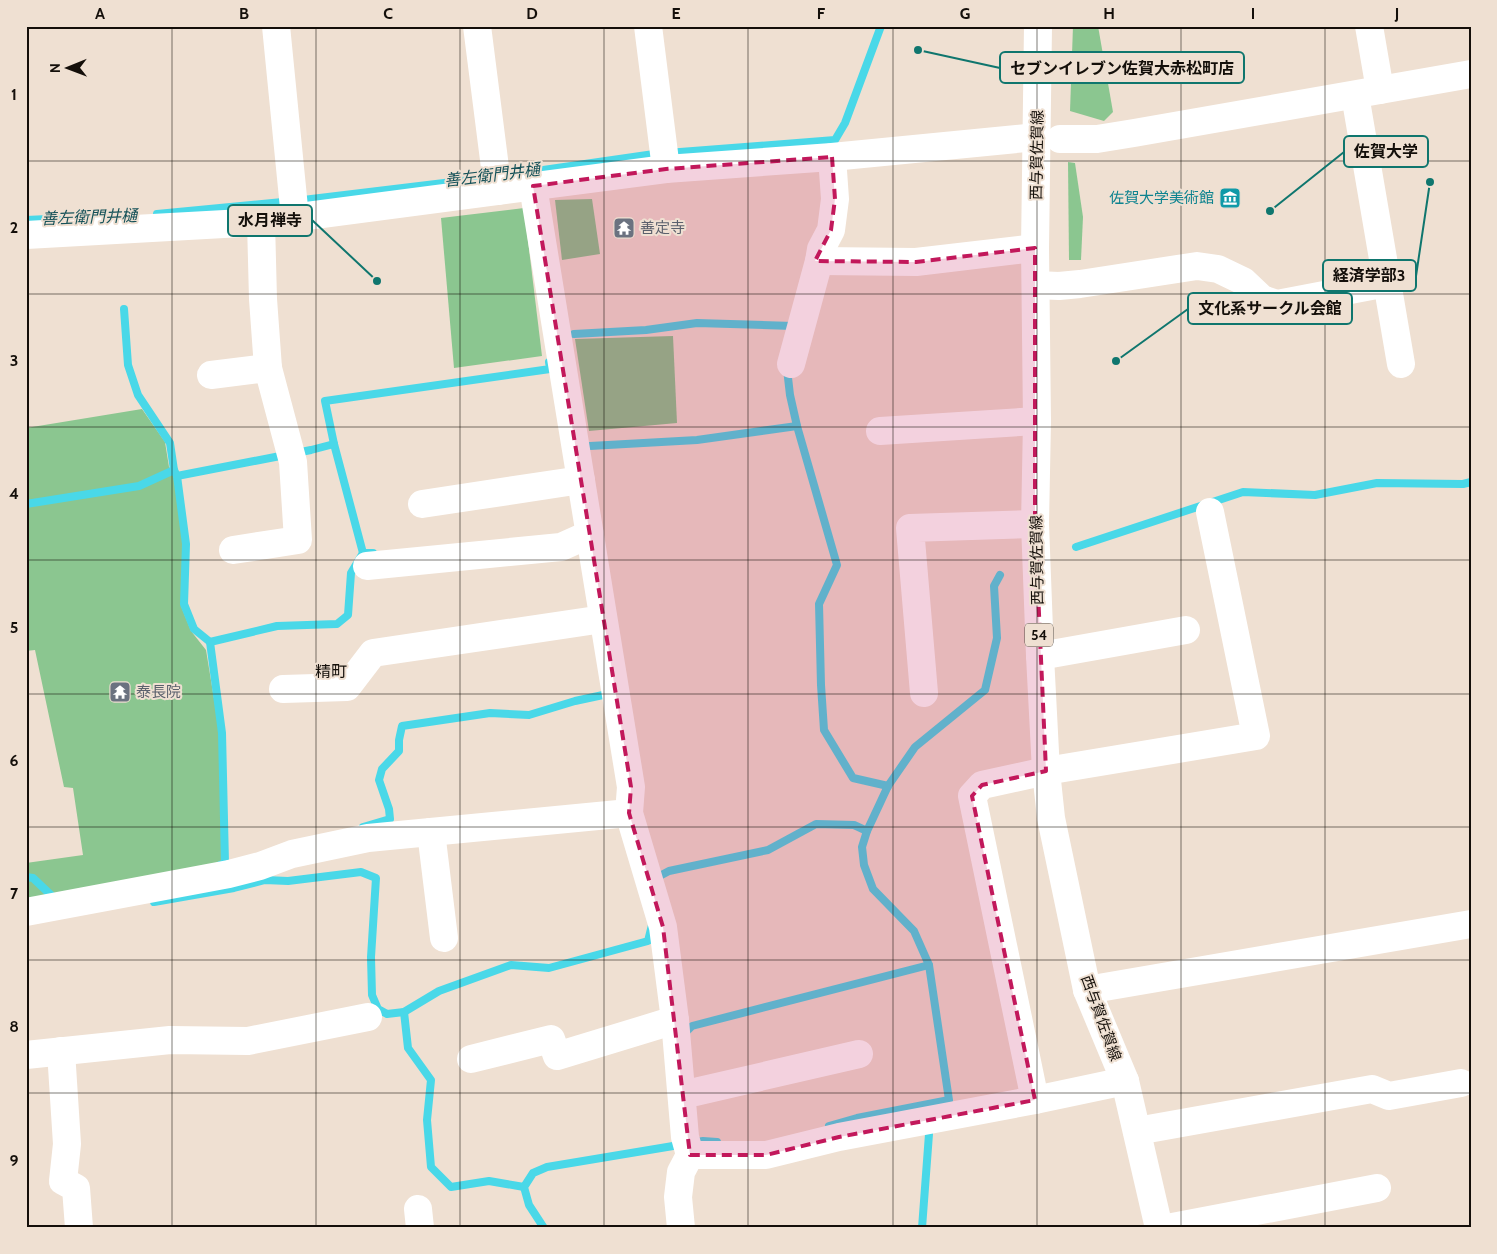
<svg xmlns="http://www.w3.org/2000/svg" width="1497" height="1254" viewBox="0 0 1497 1254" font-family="Cabin,'Noto Sans JP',sans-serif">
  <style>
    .green { fill: #8bc690 }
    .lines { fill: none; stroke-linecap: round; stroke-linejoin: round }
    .stream { stroke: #49d8e8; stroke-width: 8 }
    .minor { stroke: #fff; stroke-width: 28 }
    .major { stroke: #fff; stroke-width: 28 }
    .marked { fill: #c2185b; fill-opacity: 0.2; stroke: #c2185b; stroke-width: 4; stroke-dasharray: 10 6; stroke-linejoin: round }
    .grid { fill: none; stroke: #140f0a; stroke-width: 1; stroke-opacity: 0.55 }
    .labels { text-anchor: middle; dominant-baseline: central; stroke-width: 4; stroke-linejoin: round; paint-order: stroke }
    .shield { fill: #efe0d2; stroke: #564e46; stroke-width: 1 }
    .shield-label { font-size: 14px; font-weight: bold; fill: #140f0a }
    .street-label { font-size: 15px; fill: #140f0a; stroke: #efe0d2 }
    .culture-label { font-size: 15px; fill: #0d838f; stroke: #efe0d2; text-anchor: end }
    .worship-label { font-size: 15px; fill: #5b616d; stroke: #efe0d2; text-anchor: start }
    .water-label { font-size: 16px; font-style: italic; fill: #155158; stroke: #efe0d2 }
    .neighbourhood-label { font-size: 16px; fill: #140f0a; stroke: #efe0d2 }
    .leader { fill: none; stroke: #0f766e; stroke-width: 2 }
    .callout-dot { fill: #0f766e; stroke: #efe0d2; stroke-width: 2 }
    .callout { fill: #efe0d2; stroke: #0f766e; stroke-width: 2 }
    .callout-label { font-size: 16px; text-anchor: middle; font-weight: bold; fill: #140f0a }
    .neatline { fill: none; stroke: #140f0a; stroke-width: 2 }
    .grid-label { font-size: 16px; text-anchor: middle; font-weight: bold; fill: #140f0a }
  </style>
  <rect width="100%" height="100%" fill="#efe0d2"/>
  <g class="green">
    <path d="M1073,26H1098L1113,112L1104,121L1070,111Z"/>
    <path d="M1068,162L1075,163L1083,217L1081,260H1069Z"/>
    <path d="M592,199L600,254L562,260L555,200Z"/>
    <path d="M524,208L542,356L454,368L441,218Z"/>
    <path d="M673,336L677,423L589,431L575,339Z"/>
    <path d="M142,409L165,442L169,467L174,478L183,546L181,606L191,631L206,650L220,735L223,868L26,905V863L83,855L73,788L64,787L35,650L26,651V428Z"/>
  </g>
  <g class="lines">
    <g class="stream">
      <path d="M157,214L303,200L502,176L654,154L835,140L845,123L881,26"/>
      <path d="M26,220L135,215"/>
      <path d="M124,309L128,365L138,395L170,443L174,470"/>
      <path d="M574,334L646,330L697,323L793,326"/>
      <path d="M787,369L790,395L797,426"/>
      <path d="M590,446L697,440L797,426L837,565L819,604L821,685L824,730L853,778L888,786"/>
      <path d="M177,476L186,544L184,604L194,629L210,642"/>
      <path d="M26,504L139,486L174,470L177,476L311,450L334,444"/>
      <path d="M1076,547L1243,492L1315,495L1377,483L1463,484L1471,482"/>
      <path d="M363,553L334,444L325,401L550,369L549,362"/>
      <path d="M363,827L390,819L389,809L379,780L382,769L399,751V740L402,726L490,713L529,715L575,701L603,695"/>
      <path d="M220,865L225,863L222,733L210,642L277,626L337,624L348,615L351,573L363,553H373"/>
      <path d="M26,877L33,878L53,897"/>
      <path d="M654,879L669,871L768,850L816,824L854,825L867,831"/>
      <path d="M154,902L234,888L265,880L288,881L361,872L376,878L371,957L372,995L378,1009L387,1014L404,1012L439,991L511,965L549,968L648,941L652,925"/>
      <path d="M404,1012L408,1048L431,1080L427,1120L431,1167L451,1187L489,1181L524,1187"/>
      <path d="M684,1034L692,1026L929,965"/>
      <path d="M829,1126L857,1118L949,1100L929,965L914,931L873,889L864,865L862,847L867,831L888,786L915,747L985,690L997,638L994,586L1000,575"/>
      <path d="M544,1228L529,1205L524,1187L533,1173L547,1167L703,1141L717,1142"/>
      <path d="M922,1228L929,1134L927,1125"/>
    </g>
    <g class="minor">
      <path d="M276,26L295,218"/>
      <path d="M477,26L498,191"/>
      <path d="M648,26L666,169"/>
      <path d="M1369,26L1380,90"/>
      <path d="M1355,95L1401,364"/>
      <path d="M1060,139H1097L1134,133L1471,74"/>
      <path d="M533,186L631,787L629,813L663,927L675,1020L685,1137L690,1155L681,1172L678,1197L681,1228"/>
      <path d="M26,235L261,222L666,169L832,157L1037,137"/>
      <path d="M819,261L916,262L1035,248"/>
      <path d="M1036,285L1059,286L1080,284L1197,266L1218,269L1243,281L1262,299L1277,304L1387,283"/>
      <path d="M791,364L819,261L821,249L831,230L835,199L832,157"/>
      <path d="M211,375L268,368"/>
      <path d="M880,431L1037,421"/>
      <path d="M422,504L581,480"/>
      <path d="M233,550L298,540L293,462L268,368L263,299L261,222"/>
      <path d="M367,566L561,547L590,534"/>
      <path d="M1040,656L1186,630"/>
      <path d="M283,689L347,687L373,653L603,619"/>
      <path d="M924,693L910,528L1035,524"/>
      <path d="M431,832L444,938"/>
      <path d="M26,912L229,874L260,866L292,854L368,838L629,813"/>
      <path d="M1087,990L1471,924"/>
      <path d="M61,1051L67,1144L63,1181L76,1188L79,1228"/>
      <path d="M26,1055L170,1040L248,1041L368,1017"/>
      <path d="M471,1059L551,1039L557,1056L675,1020"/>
      <path d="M695,1092L859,1054"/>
      <path d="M1035,1100L972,796L982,785L1046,771L1256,736L1210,512"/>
      <path d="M1137,1131L1372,1089L1389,1096L1461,1083"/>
      <path d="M690,1155H766L839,1137L1035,1100L1125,1081"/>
      <path d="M418,1209L420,1228"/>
      <path d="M1167,1228L1377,1188"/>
    </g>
    <path class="major" d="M1038,26L1035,248L1037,421L1035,524L1040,656L1046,771L1051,818L1087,990L1125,1081L1159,1228"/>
  </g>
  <path class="marked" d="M832,157L835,199L831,230L815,261L916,262L1035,248V524L1046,771L982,785L972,796L1035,1100L839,1137L766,1155H690L663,927L629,813L631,787L533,186L666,169Z"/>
  <path class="grid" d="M172,26V1228M316,26V1228M460,26V1228M604,26V1228M748,26V1228M893,26V1228M1037,26V1228M1181,26V1228M1325,26V1228M26,161H1471M26,294H1471M26,427H1471M26,560H1471M26,694H1471M26,827H1471M26,960H1471M26,1093H1471"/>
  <defs>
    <g id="museum-square" transform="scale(1.125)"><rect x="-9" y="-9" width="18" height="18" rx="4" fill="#0f9aa8" stroke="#efe0d2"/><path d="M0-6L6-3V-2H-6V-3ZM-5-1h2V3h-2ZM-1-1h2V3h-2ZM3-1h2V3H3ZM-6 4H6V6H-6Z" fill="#fff"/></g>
    <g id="temple-square" transform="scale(1.125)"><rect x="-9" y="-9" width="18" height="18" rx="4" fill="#6b7280" stroke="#efe0d2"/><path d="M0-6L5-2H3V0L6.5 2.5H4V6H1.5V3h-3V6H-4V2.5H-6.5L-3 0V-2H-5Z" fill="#fff"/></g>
  </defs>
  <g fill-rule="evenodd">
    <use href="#museum-square" x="1230" y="198"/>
    <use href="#temple-square" x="624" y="228"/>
    <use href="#temple-square" x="120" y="692"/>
  </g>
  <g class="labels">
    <rect class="shield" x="1025" y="623.5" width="28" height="23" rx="4"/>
    <g class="shield-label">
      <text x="1039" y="635">54</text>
    </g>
    <g class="street-label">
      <text transform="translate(1037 155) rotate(-89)">西与賀佐賀線</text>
      <text transform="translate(1037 560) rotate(-91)">西与賀佐賀線</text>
      <text transform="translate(1101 1018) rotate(70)">西与賀佐賀線</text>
    </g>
    <g class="culture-label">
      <text x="1214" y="198">佐賀大学美術館</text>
    </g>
    <g class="worship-label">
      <text x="640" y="228">善定寺</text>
      <text x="136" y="692">泰長院</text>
    </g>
    <g class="water-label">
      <text transform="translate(492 175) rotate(-7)">善左衛門井樋</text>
      <text transform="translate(89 217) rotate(-2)">善左衛門井樋</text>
    </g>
    <g class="neighbourhood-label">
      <text x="331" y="671">精町</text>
    </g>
  </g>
  <path class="leader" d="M918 50L1000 68M1270 211L1344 152M377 281L312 220M1430 182L1416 276M1116 361L1188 309"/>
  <g class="callout-dot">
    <circle cx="918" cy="50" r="5"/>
    <circle cx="1270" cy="211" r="5"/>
    <circle cx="377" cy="281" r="5"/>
    <circle cx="1430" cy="182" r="5"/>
    <circle cx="1116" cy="361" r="5"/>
  </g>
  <g class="callout">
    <rect x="1000" y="52" width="244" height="31" rx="5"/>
    <rect x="1344" y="136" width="84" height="31" rx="5"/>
    <rect x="228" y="205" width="84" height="31" rx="5"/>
    <rect x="1323" y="260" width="93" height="31" rx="5"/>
    <rect x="1188" y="293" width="164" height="31" rx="5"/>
  </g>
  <g class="callout-label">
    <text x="1122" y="74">セブンイレブン佐賀大赤松町店</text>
    <text x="1386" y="157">佐賀大学</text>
    <text x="270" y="226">水月禅寺</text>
    <text x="1369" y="281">経済学部3</text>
    <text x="1270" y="314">文化系サークル会館</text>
  </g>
  <rect width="1497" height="1254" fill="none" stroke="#efe0d2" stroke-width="55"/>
  <g transform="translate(68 68) rotate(269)" stroke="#efe0d2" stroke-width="4" paint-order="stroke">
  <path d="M0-4L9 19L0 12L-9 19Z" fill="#140f0a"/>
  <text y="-8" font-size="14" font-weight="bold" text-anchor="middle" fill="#140f0a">N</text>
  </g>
  <rect x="28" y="28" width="1442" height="1198" class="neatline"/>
  <g class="grid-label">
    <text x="100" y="19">A</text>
    <text x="244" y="19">B</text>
    <text x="388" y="19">C</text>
    <text x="532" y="19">D</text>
    <text x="676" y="19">E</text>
    <text x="821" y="19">F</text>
    <text x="965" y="19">G</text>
    <text x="1109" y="19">H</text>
    <text x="1253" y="19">I</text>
    <text x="1397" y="19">J</text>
    <text x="14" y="100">1</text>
    <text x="14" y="233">2</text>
    <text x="14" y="366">3</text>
    <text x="14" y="499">4</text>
    <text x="14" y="633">5</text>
    <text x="14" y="766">6</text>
    <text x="14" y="899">7</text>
    <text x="14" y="1032">8</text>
    <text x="14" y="1166">9</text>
  </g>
</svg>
